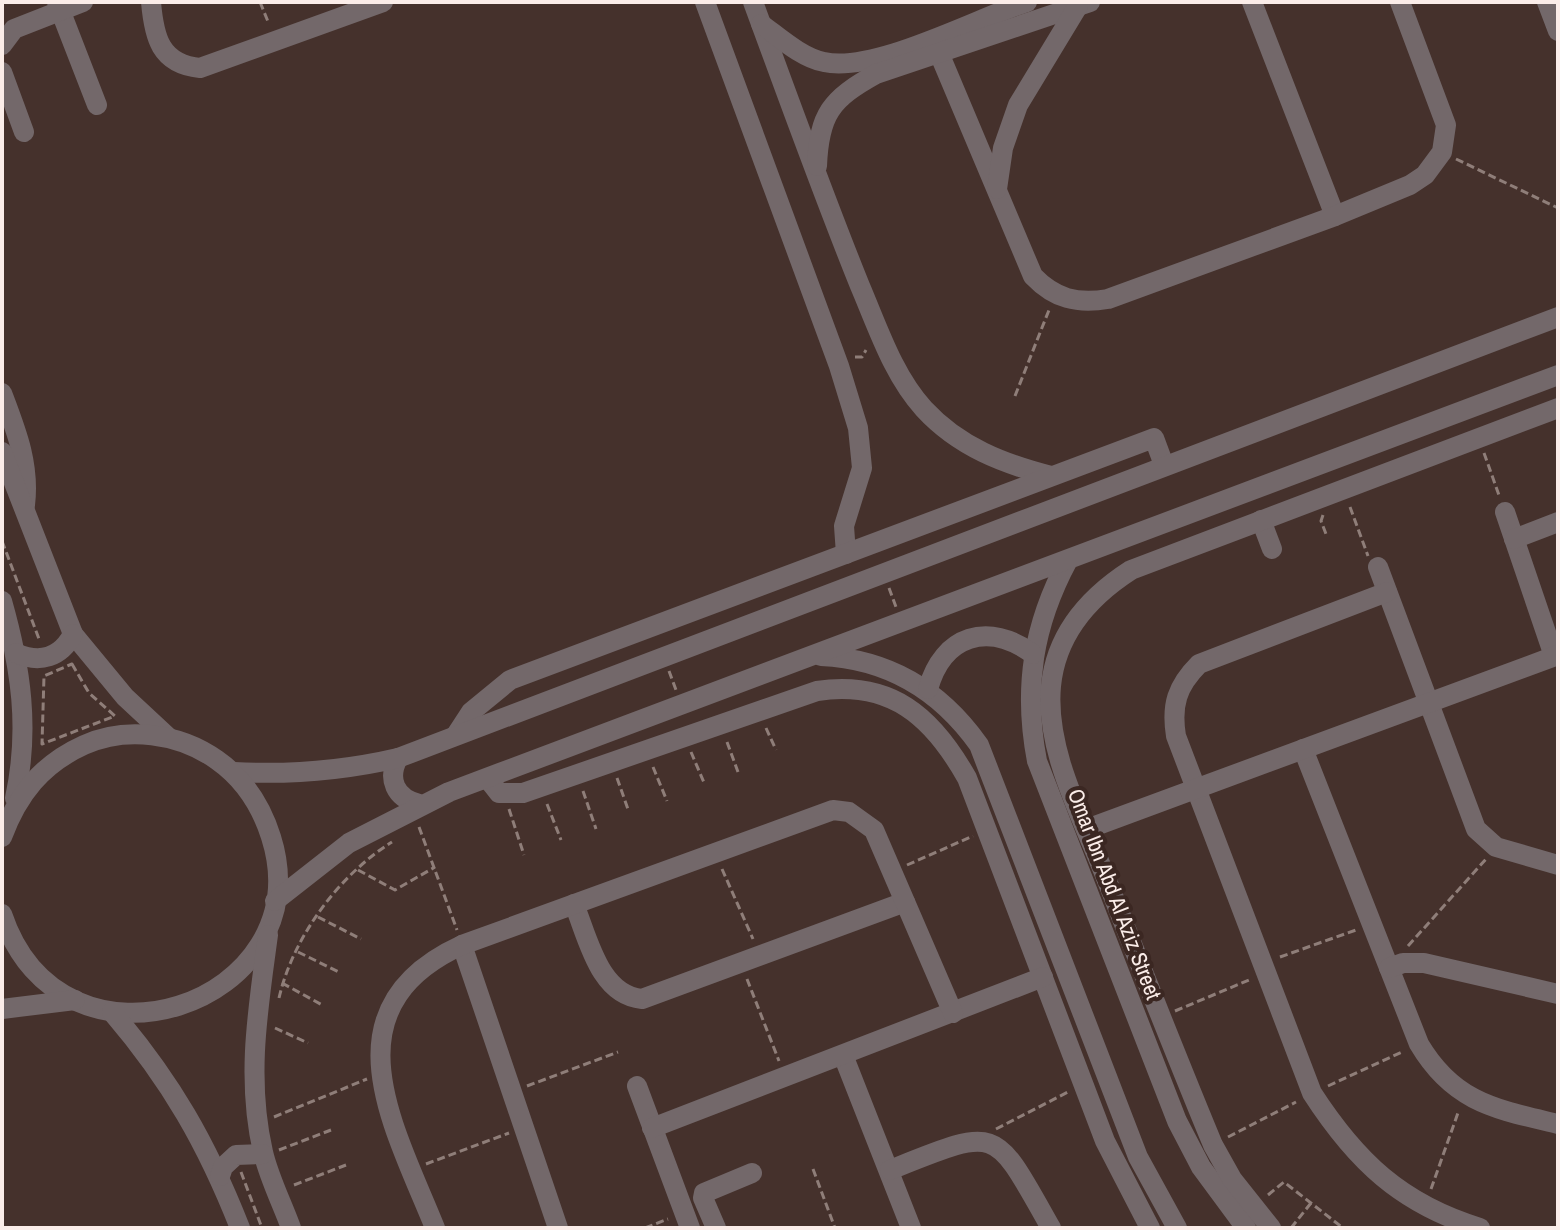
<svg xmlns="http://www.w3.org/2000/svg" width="1560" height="1230" viewBox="0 0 1560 1230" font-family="'Archivo Narrow',sans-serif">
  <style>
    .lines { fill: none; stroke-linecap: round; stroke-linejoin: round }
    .path { stroke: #8f7e79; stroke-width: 3; stroke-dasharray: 8 4; stroke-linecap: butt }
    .minor { stroke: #73686a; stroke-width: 20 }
    .labels { text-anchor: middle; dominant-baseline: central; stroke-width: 8; stroke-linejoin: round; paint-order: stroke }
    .street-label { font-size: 22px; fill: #fbede9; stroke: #3b2722 }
  </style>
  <rect width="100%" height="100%" fill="#45312c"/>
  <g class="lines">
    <g class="path">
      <path d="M260,2L269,24"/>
      <path d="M1456,159L1558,208"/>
      <path d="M855,357H862L866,350"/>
      <path d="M1015,396L1049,310"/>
      <path d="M1484,453L1500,498"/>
      <path d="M1350,507L1368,556"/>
      <path d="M1323,515L1321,521L1326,534"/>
      <path d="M2,541L39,639"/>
      <path d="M889,588L896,607"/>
      <path d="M72,664L89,693L115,716L42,744L44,676Z"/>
      <path d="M669,671L676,690"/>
      <path d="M766,728L776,750"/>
      <path d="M727,742L738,772"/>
      <path d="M691,752L705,785"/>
      <path d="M653,767L667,801"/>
      <path d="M617,778L629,812"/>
      <path d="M583,791L596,829"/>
      <path d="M547,804L561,840"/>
      <path d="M509,809L524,855"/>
      <path d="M419,827L457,930"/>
      <path d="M907,865L973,836"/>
      <path d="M722,869L753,939"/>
      <path d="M358,870L395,890L435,867"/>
      <path d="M318,917L361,939"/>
      <path d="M1408,946L1486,859"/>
      <path d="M298,952L341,973"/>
      <path d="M1280,957L1356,930"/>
      <path d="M747,979L779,1061"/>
      <path d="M282,983L324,1006"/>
      <path d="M279,998C293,937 339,875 392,842"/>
      <path d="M1175,1011L1249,980"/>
      <path d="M275,1028L308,1043"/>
      <path d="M527,1086L618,1052"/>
      <path d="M1328,1086L1404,1051"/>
      <path d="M274,1117L367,1079"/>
      <path d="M996,1129L1068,1092"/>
      <path d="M1228,1137L1296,1102"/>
      <path d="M279,1150L331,1130"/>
      <path d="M426,1164L509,1133"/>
      <path d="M813,1169L835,1228"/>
      <path d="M241,1172L262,1228"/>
      <path d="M294,1185L346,1165"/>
      <path d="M1431,1189L1459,1110"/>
      <path d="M1268,1195L1284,1182L1343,1228"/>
      <path d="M645,1228L668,1219"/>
      <path d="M1291,1228L1311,1203"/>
    </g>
    <g class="minor">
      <path d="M57,2L97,105"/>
      <path d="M151,2C154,37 160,64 200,68L383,2"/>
      <path d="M705,2L839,366L858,428L862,468L844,526L846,554"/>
      <path d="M753,2C788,97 822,192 860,286C878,328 893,375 924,409C959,447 1004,464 1051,476"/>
      <path d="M1252,2L1335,216"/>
      <path d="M1547,2L1558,31"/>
      <path d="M761,24C779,37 802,58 824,62C875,73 975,19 1027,2"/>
      <path d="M2,45L14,29L83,2"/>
      <path d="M939,53L1033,276C1055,299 1077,304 1108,299L1335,216L1410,185L1425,175L1442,152L1446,125L1400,2"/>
      <path d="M2,72L24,132"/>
      <path d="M817,166C819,114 831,99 876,74L1090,2"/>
      <path d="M997,189L1003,148L1018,105L1078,6"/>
      <path d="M2,393C16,430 30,464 25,505"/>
      <path d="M2,452L73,634L125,697L168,737"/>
      <path d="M1505,512L1554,656"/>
      <path d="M1261,520L1272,549"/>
      <path d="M1514,539L1558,522"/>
      <path d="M1068,560C1033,625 1023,688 1037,761L1177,1121L1201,1167L1246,1228"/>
      <path d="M1378,567L1476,829L1496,847L1558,865"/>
      <path d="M1387,592L1199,664C1177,686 1171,705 1176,736L1312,1093C1356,1161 1401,1204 1480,1228"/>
      <path d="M2,601C21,668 30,729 15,798"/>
      <path d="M16,653C40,664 61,657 73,634"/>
      <path d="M821,656C889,659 940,690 979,745L1138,1157L1177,1228"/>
      <path d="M928,689C943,635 988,621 1033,654"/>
      <path d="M456,735L471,712L510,680L1154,438L1164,465"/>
      <path d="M1303,749L1419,1044C1454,1103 1496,1109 1558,1124"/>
      <path d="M398,758C387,779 395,798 419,804"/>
      <path d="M234,772C291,775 342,771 398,758L1558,317"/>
      <path d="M488,779L499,793H523L817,691C891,680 932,716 967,778L1105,1141L1150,1228"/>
      <path d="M1087,829L1558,655"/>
      <path d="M2,837C18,794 42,764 84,745C126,726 179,733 217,760C244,779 261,805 271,837C324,1004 62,1094 2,914"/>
      <path d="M275,901L349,843L449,792L1558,375"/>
      <path d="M574,904C588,938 599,995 642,999L905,902"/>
      <path d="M268,935C258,1009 246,1078 263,1152C269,1178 282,1203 291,1228"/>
      <path d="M462,945L558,1228"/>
      <path d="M1389,968L1403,963H1424L1558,994"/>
      <path d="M2,1009L75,1000"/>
      <path d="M112,1012C171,1081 207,1144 240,1228"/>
      <path d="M843,1055L911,1228"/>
      <path d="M637,1086L690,1228"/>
      <path d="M652,1128L1043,977"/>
      <path d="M890,1170C1000,1126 993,1125 1051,1228"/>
      <path d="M220,1176L223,1167L236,1155L263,1154"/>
      <path d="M435,1228C394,1126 324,1008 462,945L833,810L849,812L874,830L953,1013"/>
      <path d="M716,1228L703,1198L704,1193L752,1173"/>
      <path d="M1271,1228L1232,1179L1213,1145C1176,1056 1141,967 1106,878C1083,819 1045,751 1051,686C1056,634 1089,597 1131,570L1558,408"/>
    </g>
  </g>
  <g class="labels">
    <g class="street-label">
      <text transform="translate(1115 894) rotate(69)">Omar Ibn Abd Al Aziz Street</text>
    </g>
  </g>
  <rect width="1560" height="1230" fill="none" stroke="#fbede9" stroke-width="8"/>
</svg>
